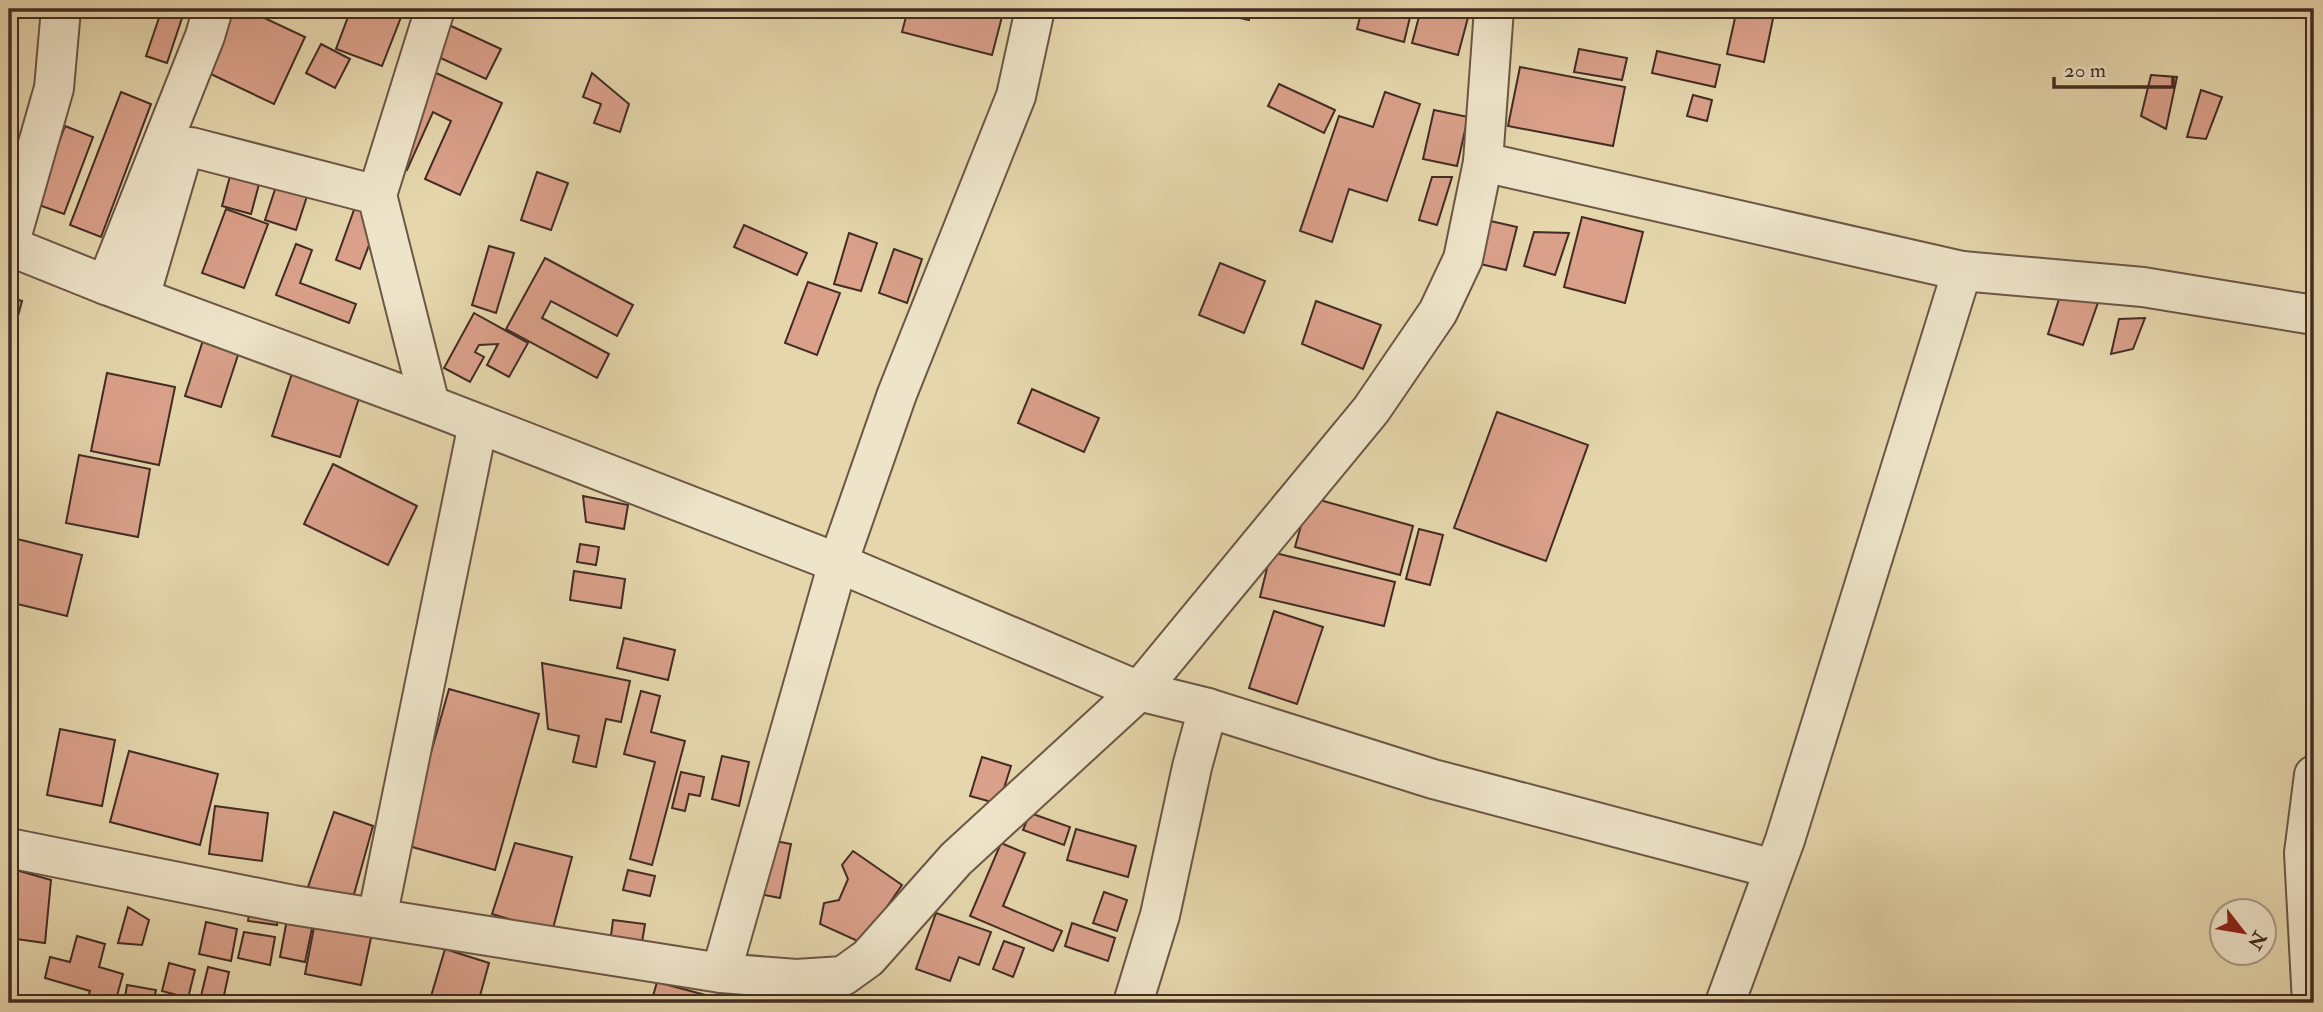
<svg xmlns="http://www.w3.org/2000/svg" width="2323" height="1012" viewBox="0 0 2323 1012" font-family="'IM FELL Double Pica',serif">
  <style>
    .building { fill: #daa08a; stroke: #432c23; stroke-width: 2 }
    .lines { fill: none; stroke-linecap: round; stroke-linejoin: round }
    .minor-casing { stroke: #6c5645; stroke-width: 42 }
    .minor { stroke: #eee4c9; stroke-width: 38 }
  </style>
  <rect width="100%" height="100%" fill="#e5d6ac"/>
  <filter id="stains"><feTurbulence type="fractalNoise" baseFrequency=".00286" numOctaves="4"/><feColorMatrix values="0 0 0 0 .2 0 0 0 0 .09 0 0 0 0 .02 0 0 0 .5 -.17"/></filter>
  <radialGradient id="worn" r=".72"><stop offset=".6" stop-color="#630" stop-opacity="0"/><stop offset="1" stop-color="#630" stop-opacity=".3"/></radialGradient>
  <g class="building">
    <path d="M162,9H185L167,63L146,56Z"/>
    <path d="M226,9H245L305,37L274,104L198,68Z"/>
    <path d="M351,9H394L403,12L382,66L336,49Z"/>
    <path d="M908,9H1004L992,55L902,32Z"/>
    <path d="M1209,9H1251L1249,20L1209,11Z"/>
    <path d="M1362,9H1412L1404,42L1357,29Z"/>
    <path d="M1421,9L1470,10L1458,55L1412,43Z"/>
    <path d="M1737,9H1775L1764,62L1727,54Z"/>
    <path d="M449,25L501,49L486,79L434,55Z"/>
    <path d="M321,44L350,59L335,88L306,73Z"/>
    <path d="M1579,49L1627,58L1622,80L1574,72Z"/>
    <path d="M1657,51L1720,65L1715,87L1652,73Z"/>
    <path d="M1520,67L1625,87L1613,146L1508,126Z"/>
    <path d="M434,72L502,103L460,195L425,179L451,121L433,112L407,170L393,163Z"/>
    <path d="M592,73L629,104L620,132L594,123L601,104L583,97Z"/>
    <path d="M2151,75L2177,77L2166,129L2141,116Z"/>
    <path d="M1279,84L1335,110L1324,133L1268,106Z"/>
    <path d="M2201,90L2222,97L2206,139L2187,137Z"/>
    <path d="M121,92L151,104L101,237L70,225Z"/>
    <path d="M1385,92L1420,104L1387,201L1349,189L1332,242L1300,231L1339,116L1373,127Z"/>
    <path d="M1693,95L1712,100L1707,121L1687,116Z"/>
    <path d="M1434,110L1468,117L1457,166L1423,159Z"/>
    <path d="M65,126L93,137L64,214L36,204Z"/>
    <path d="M233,165L262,173L251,214L222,206Z"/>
    <path d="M537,172L568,183L551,230L521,220Z"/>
    <path d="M280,174L311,184L296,230L265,220Z"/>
    <path d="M1432,177H1452L1437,225L1419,220Z"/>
    <path d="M355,207L380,216L360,269L336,260Z"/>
    <path d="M226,209L268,224L244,288L202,273Z"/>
    <path d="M1582,217L1643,232L1625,303L1564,287Z"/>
    <path d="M1486,220L1517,227L1506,270L1476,263Z"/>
    <path d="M744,225L807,253L797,275L734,247Z"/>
    <path d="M1534,232L1569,233L1555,275L1524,266Z"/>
    <path d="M849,233L877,243L861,291L834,284Z"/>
    <path d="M296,244L312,250L300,283L356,304L349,323L276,295Z"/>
    <path d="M489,246L514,253L496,313L472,305Z"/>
    <path d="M894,249L922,259L907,303L879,293Z"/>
    <path d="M545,258L633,305L617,336L551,301L542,318L609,354L597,378L506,329Z"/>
    <path d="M1220,263L1265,281L1244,333L1199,315Z"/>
    <path d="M2065,280L2100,297L2083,345L2048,334Z"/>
    <path d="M808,282L840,293L817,355L785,343Z"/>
    <path d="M9,297L22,301L9,349Z"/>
    <path d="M1316,301L1381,325L1363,369L1302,344Z"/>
    <path d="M474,313L528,343L509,377L487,365L498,344L479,345L475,352L484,357L470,382L444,368Z"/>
    <path d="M2145,318L2133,349L2111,354L2119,319Z"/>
    <path d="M205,334L241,346L221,407L185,396Z"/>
    <path d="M294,367L362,389L340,457L272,436Z"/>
    <path d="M107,373L175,387L159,465L91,451Z"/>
    <path d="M1032,389L1099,418L1084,452L1018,423Z"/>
    <path d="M1497,412L1588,445L1546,561L1454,528Z"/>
    <path d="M79,455L150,469L138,537L66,523Z"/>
    <path d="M333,464L417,506L388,565L304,524Z"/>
    <path d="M583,496L628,505L624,529L586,522Z"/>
    <path d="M1309,497L1413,526L1400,575L1295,547Z"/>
    <path d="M1419,529L1443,535L1430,585L1406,579Z"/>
    <path d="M9,537L82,555L67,616L9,602Z"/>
    <path d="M580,544L599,547L596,565L577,562Z"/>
    <path d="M1271,552L1395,582L1384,626L1260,597Z"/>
    <path d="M574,571L625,579L621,608L570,600Z"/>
    <path d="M1274,611L1323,627L1297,704L1249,688Z"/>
    <path d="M624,638L675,650L668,680L617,668Z"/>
    <path d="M542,663L630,681L621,722L606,719L596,767L573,762L579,736L548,729Z"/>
    <path d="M449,689L539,714L495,870L405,845Z"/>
    <path d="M641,691L660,696L651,732L685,741L652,865L630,859L655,762L624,754Z"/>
    <path d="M60,729L115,740L102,806L47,795Z"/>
    <path d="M129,751L218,774L200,845L110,822Z"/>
    <path d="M722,756L749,762L739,806L712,799Z"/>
    <path d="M982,757L1011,766L999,804L970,796Z"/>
    <path d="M681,772L704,777L700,796L689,794L685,811L672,808Z"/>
    <path d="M215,806L268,813L262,861L209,854Z"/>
    <path d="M334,812L373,826L353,898L308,887Z"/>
    <path d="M1030,813L1070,827L1064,845L1023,830Z"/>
    <path d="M1076,829L1136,846L1128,877L1067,860Z"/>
    <path d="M770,840L791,844L780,898L759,894Z"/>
    <path d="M515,843L572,857L552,932L492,914Z"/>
    <path d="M1001,843L1025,853L1003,906L1062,931L1053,951L970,916Z"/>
    <path d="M853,851L902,885L862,943L820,924L824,903L839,900L848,879L842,865Z"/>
    <path d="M9,868L51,880L45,943L9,938Z"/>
    <path d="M628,870L655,876L650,896L623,890Z"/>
    <path d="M1104,892L1127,900L1117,931L1093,923Z"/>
    <path d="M128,907L149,920L142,945L118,943Z"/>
    <path d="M250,907L279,912L277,925L248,921Z"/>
    <path d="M936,913L991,932L979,965L959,957L950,981L916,969Z"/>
    <path d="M288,914L314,919L305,962L280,957Z"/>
    <path d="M613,920L645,924L641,948L610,943Z"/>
    <path d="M206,922L237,929L231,961L199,954Z"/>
    <path d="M315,922L372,933L361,985L305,974Z"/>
    <path d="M1072,923L1115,938L1108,961L1065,946Z"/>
    <path d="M244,932L275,937L270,965L238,958Z"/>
    <path d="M77,936L105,944L99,967L123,974L115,1003H86L90,991L45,978L50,957L70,962Z"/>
    <path d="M1004,941L1024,948L1013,977L993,969Z"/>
    <path d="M445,949L489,963L478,1003H429Z"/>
    <path d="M14,951L9,987V953Z"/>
    <path d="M169,963L195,970L188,998L162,991Z"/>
    <path d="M208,967L229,972L223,1000L201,996Z"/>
    <path d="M657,982L709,996L707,1003H651Z"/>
    <path d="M127,985L156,990L153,1003H124Z"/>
  </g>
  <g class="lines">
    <g class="minor-casing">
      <g id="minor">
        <path d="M1483,162L1962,271L2143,287L2314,315"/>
        <path d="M9,245L54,88L61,9"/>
        <path d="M9,246L106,285L430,405L838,563L1139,691L1208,708L1433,779L1774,869"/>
        <path d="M106,285L205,36L213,9"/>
        <path d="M140,297L180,161L184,152L191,147L377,195"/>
        <path d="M430,405L377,195L435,9"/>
        <path d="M9,848L293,905L721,973L796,979L843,976L868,958L956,859L1139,691L1371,410L1438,312L1463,259L1483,162L1494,9"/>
        <path d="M377,918L478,424"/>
        <path d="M721,973L838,563L897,394L1016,96L1035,9"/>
        <path d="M1133,1003L1160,915L1192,767L1208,708"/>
        <path d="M1725,1003L1785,840L1962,271"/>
        <path d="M2312,1003L2304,853L2314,775"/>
      </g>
    </g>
    <use href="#minor" class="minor"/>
  </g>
  <rect width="2323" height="1012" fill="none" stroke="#e5d6ac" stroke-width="35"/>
  <rect x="10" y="10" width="2302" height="991" fill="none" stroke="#432c23" stroke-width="3.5"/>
  <rect x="18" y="18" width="2288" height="977" fill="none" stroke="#432c23" stroke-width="2"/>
  <g transform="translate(2243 932) rotate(121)"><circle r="33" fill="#eee4c9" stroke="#aa9a87" stroke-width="2"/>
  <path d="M0-5L12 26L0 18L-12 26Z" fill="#8f2418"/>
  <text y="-10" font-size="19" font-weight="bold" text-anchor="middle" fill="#432c23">N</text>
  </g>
  <path d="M2054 77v10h119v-10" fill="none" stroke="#432c23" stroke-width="3.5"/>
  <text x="2064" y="77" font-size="21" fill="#432c23" stroke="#eee4c9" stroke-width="5" paint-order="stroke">20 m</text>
  <rect width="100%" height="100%" filter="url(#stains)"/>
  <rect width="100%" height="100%" fill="url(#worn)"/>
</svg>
